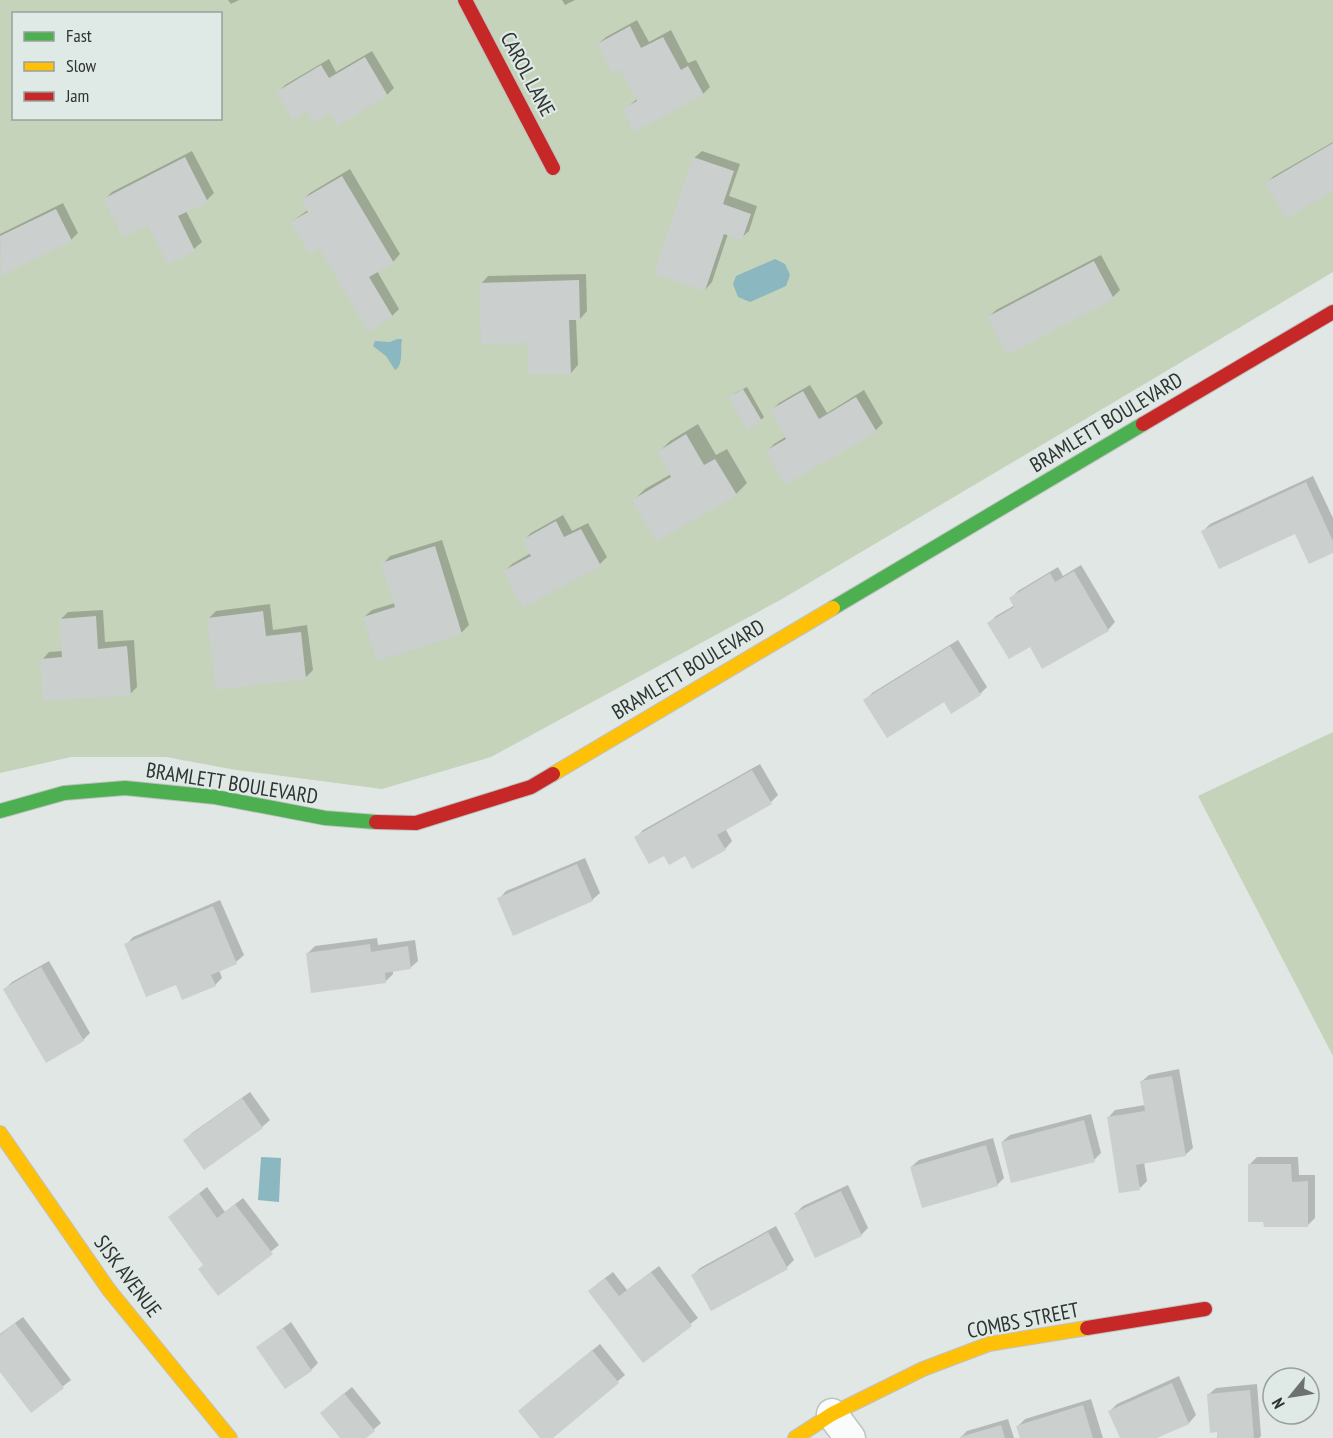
<svg xmlns="http://www.w3.org/2000/svg" width="1333" height="1438" viewBox="0 0 1333 1438" font-family="'PT Sans Narrow',sans-serif">
  <style>
    .green { fill: #c4d3ba; fill-rule: evenodd }
    .water { fill: #8ab7c0 }
    .shadow { fill: #0003 }
    .building { fill: #cbcfcd }
    .lines { fill: none; stroke-linecap: round; stroke-linejoin: round }
    .street-casing { stroke: #bfc3c1; stroke-width: 33 }
    .fast-casing { stroke: #bfc3c1; stroke-width: 16 }
    .slow-casing { stroke: #bfc3c1; stroke-width: 16 }
    .jam-casing { stroke: #bfc3c1; stroke-width: 16 }
    .street { stroke: #fafbfb; stroke-width: 30 }
    .fast { stroke: #4caf50; stroke-width: 14 }
    .slow { stroke: #ffc107; stroke-width: 14 }
    .jam { stroke: #c62828; stroke-width: 14 }
    .labels { text-anchor: middle; dominant-baseline: central; stroke-width: 4.5; stroke-linejoin: round; paint-order: stroke }
    .street-label { font-size: 21px; fill: #2f3332; stroke: #dfe9e5 }
  </style>
  <rect width="100%" height="100%" fill="#e1e7e4"/>
  <g class="green">
    <path d="M0,0H1333V272L782,599L491,757L382,789L236,770L166,757H71L0,773ZM14,14H220V118H14Z"/>
    <path d="M1333,732V1056L1198,796Z"/>
  </g>
  <g class="water">
    <path d="M775,259L785,264L790,275L786,286L750,302L738,297L733,284L736,276Z"/>
    <path d="M397,339H402C400,349 404,365 395,370L386,356L373,346L375,341L390,342Z"/>
    <path d="M261,1157L281,1158L279,1202L258,1200Z"/>
  </g>
  <g class="shadow">
    <path d="M228,0H239L231,4Z"/>
    <path d="M562,0H575L565,5Z"/>
    <path d="M637,20L649,42L671,30L688,63L696,60L710,87L703,94L624,110L637,99L620,67L598,44L606,37Z"/>
    <path d="M372,51L394,88L387,95L330,111L307,109L278,92L285,85L329,59L336,72Z"/>
    <path d="M1333,142V190L1267,183L1274,176Z"/>
    <path d="M192,151L214,193L207,200L186,211L202,242L194,249L168,263L148,223L105,199L112,192Z"/>
    <path d="M702,151L740,164L729,196L757,206L749,231L741,238L728,234L712,282L705,290L694,158Z"/>
    <path d="M350,169L400,254L393,262L377,271L399,309L392,316L320,246L291,222L308,210L303,200L310,193Z"/>
    <path d="M63,203L78,233L71,240L2,274L0,234Z"/>
    <path d="M1101,255L1120,290L1113,297L989,317L996,310Z"/>
    <path d="M586,274L587,311L580,319H576L578,365L571,373L528,341L481,284L488,276Z"/>
    <path d="M810,385L827,413L864,390L883,423L876,430L767,451L774,444L787,436L772,410L779,403Z"/>
    <path d="M747,387L764,417L761,420L733,394Z"/>
    <path d="M698,424L716,455L727,449L747,483L736,494L634,500L645,489L671,474L659,452L670,441Z"/>
    <path d="M1313,476L1333,518V552L1296,532L1203,531L1210,524Z"/>
    <path d="M563,515L572,531L588,523L607,557L600,564L505,571L512,564L531,553L524,540L531,533Z"/>
    <path d="M442,540L469,625L462,632L378,659L364,617L372,610L395,603L383,564L390,556Z"/>
    <path d="M1081,565L1115,622L1108,630L1030,645L989,623L996,616L1015,605L1011,598L1018,591L1058,567L1063,576Z"/>
    <path d="M270,604L273,630L307,625L313,670L306,677L209,618L216,611Z"/>
    <path d="M103,610L105,642L134,640L137,687L130,694L42,660L49,652L63,651L60,620L68,612Z"/>
    <path d="M958,640L987,687L980,694L944,700L865,701L872,693Z"/>
    <path d="M760,764L778,795L771,802L725,828L732,841L725,849L686,854H665L636,838L643,830Z"/>
    <path d="M585,858L600,893L592,900L499,899L506,891Z"/>
    <path d="M220,900L244,955L236,962L219,970L222,978L215,985L177,983L126,945L133,937Z"/>
    <path d="M377,938L378,945L415,940L418,961L410,968L393,970V974L386,981L307,954L315,946Z"/>
    <path d="M49,961L90,1033L83,1040L5,989L12,982Z"/>
    <path d="M1179,1069L1193,1148L1185,1155L1144,1162L1147,1181L1140,1188L1108,1118L1115,1110L1145,1105L1141,1082L1149,1075Z"/>
    <path d="M250,1092L270,1120L262,1127L185,1140L192,1133Z"/>
    <path d="M1091,1114L1101,1153L1094,1160L1002,1142L1010,1135Z"/>
    <path d="M993,1138L1004,1178L997,1185L911,1167L919,1160Z"/>
    <path d="M1257,1157H1298L1299,1175H1315V1218L1308,1225L1249,1165Z"/>
    <path d="M848,1185L868,1228L861,1235L796,1213L803,1206Z"/>
    <path d="M207,1187L225,1212L243,1198L279,1245L218,1293L204,1264L170,1217Z"/>
    <path d="M776,1226L794,1260L787,1267L712,1309L693,1275L700,1268Z"/>
    <path d="M659,1266L698,1318L643,1361L597,1284L613,1272L627,1290Z"/>
    <path d="M23,1317L71,1380L31,1411L0,1369V1334Z"/>
    <path d="M291,1322L318,1363L311,1370L258,1347Z"/>
    <path d="M600,1344L625,1375L550,1438H542L527,1404Z"/>
    <path d="M1179,1376L1196,1415L1189,1423L1153,1438H1121L1110,1411L1117,1404Z"/>
    <path d="M1257,1384L1261,1436L1259,1438H1219L1208,1395L1216,1388Z"/>
    <path d="M352,1387L381,1423L364,1438H342L329,1406Z"/>
    <path d="M1091,1399L1103,1438H1021L1018,1426L1025,1419Z"/>
    <path d="M1008,1419L1014,1438H960L967,1431Z"/>
  </g>
  <g class="building">
    <path d="M630,26L641,48L663,37L681,70L688,66L704,95L634,132L622,109L637,101L619,69L612,73L597,44Z"/>
    <path d="M365,57L388,96L337,126L330,113L314,123L307,111L292,120L276,92L321,65L329,78Z"/>
    <path d="M1333,143V191L1286,219L1265,183Z"/>
    <path d="M185,157L208,202L178,216L195,251L168,265L148,225L123,238L103,199Z"/>
    <path d="M693,157L734,171L723,204L751,214L742,240L724,234L705,291L653,274Z"/>
    <path d="M342,176L394,263L369,277L393,317L368,332L319,248L309,254L290,222L308,212L301,200Z"/>
    <path d="M56,209L72,241L1,276L0,236Z"/>
    <path d="M1094,261L1114,299L1007,355L987,317Z"/>
    <path d="M579,280L580,320H569L571,374L528,375L527,343L481,344L479,283Z"/>
    <path d="M743,389L762,421L747,430L728,397Z"/>
    <path d="M803,391L819,419L856,397L877,432L785,485L765,451L786,439L770,410Z"/>
    <path d="M686,434L704,465L715,459L737,495L656,542L632,500L671,477L657,452Z"/>
    <path d="M1306,482L1333,541V553L1309,564L1295,534L1219,569L1201,531Z"/>
    <path d="M556,521L564,537L581,529L601,566L523,608L503,571L531,556L522,540Z"/>
    <path d="M435,546L462,634L377,661L363,617L395,607L381,563Z"/>
    <path d="M1074,571L1109,631L1042,669L1030,647L1009,659L987,623L1014,607L1009,598L1050,573L1055,582Z"/>
    <path d="M263,611L266,636L301,632L306,679L216,690L207,618Z"/>
    <path d="M96,616L98,649L127,646L131,695L43,701L40,659L62,657L59,619Z"/>
    <path d="M950,646L981,695L951,714L944,702L887,738L863,700Z"/>
    <path d="M752,770L772,804L717,835L726,850L692,869L685,856L669,865L664,856L649,864L634,837Z"/>
    <path d="M577,864L593,901L513,936L497,898Z"/>
    <path d="M213,906L237,964L211,975L216,986L182,1000L176,985L146,997L124,944Z"/>
    <path d="M370,944L371,952L408,946L411,969L385,973L386,983L311,993L306,953Z"/>
    <path d="M41,967L84,1041L46,1063L3,989Z"/>
    <path d="M1172,1076L1186,1156L1136,1165L1140,1190L1119,1193L1107,1117L1145,1111L1140,1081Z"/>
    <path d="M242,1098L263,1128L204,1170L183,1140Z"/>
    <path d="M1084,1120L1095,1162L1011,1183L1001,1142Z"/>
    <path d="M986,1145L998,1186L922,1208L910,1167Z"/>
    <path d="M1248,1164H1291L1292,1182L1308,1181V1227H1264L1263,1222H1248Z"/>
    <path d="M841,1191L862,1236L815,1258L794,1213Z"/>
    <path d="M199,1193L217,1218L235,1204L273,1254L218,1296L198,1269L203,1265L168,1217Z"/>
    <path d="M768,1232L788,1269L711,1311L691,1275Z"/>
    <path d="M651,1272L692,1326L643,1363L588,1291L605,1278L619,1296Z"/>
    <path d="M15,1323L64,1388L31,1413L0,1372V1335Z"/>
    <path d="M283,1328L312,1371L285,1389L256,1347Z"/>
    <path d="M592,1350L619,1383L553,1438H540L518,1411Z"/>
    <path d="M1172,1383L1189,1424L1157,1438H1120L1108,1411Z"/>
    <path d="M1250,1390L1254,1438H1217V1432L1210,1433L1207,1394Z"/>
    <path d="M344,1393L375,1431L366,1438H340L320,1413Z"/>
    <path d="M1083,1405L1093,1438H1020L1016,1426Z"/>
    <path d="M1001,1425L1005,1438H960V1437Z"/>
  </g>
  <g class="lines">
    <g class="street-casing">
      <path id="street" d="M832,1414L850,1438"/>
    </g>
    <g class="fast-casing">
      <g id="fast">
        <path d="M833,608L1143,424"/>
        <path d="M0,811L64,793L125,788L215,797L325,818L376,822"/>
      </g>
    </g>
    <g class="slow-casing">
      <g id="slow">
        <path d="M553,774L833,608"/>
        <path d="M0,1133L109,1290L230,1438"/>
        <path d="M795,1438L832,1414L923,1369L989,1344L1087,1328"/>
      </g>
    </g>
    <g class="jam-casing">
      <g id="jam">
        <path d="M465,0L553,168"/>
        <path d="M1143,424L1333,312"/>
        <path d="M376,822L416,823L531,787L553,774"/>
        <path d="M1087,1328L1205,1309"/>
      </g>
    </g>
    <use href="#street" class="street"/>
    <use href="#fast" class="fast"/>
    <use href="#slow" class="slow"/>
    <use href="#jam" class="jam"/>
  </g>
  <g class="labels">
    <g class="street-label">
      <text transform="translate(528 74) rotate(62)">CAROL LANE</text>
      <text transform="translate(1106 422) rotate(-31)">BRAMLETT BOULEVARD</text>
      <text transform="translate(688 669) rotate(-31)">BRAMLETT BOULEVARD</text>
      <text transform="translate(232 783) rotate(9)">BRAMLETT BOULEVARD</text>
      <text transform="translate(128 1276) rotate(53)">SISK AVENUE</text>
      <text transform="translate(1023 1320) rotate(-11)">COMBS STREET</text>
    </g>
  </g>
  <rect x="12" y="12" width="210" height="108" fill="#dfe9e5" stroke="#99a09d" stroke-width="1.5"/>
  <rect x="24" y="32" width="30" height="9" fill="#4caf50" stroke="#99a09d" stroke-width="1.5"/>
  <text x="66" y="42" font-size="18" fill="#2f3332">Fast</text>
  <rect x="24" y="62" width="30" height="9" fill="#ffc107" stroke="#99a09d" stroke-width="1.5"/>
  <text x="66" y="72" font-size="18" fill="#2f3332">Slow</text>
  <rect x="24" y="92" width="30" height="9" fill="#c62828" stroke="#99a09d" stroke-width="1.5"/>
  <text x="66" y="102" font-size="18" fill="#2f3332">Jam</text>
  <g transform="translate(1291 1396) rotate(240)"><circle r="28" fill="#dfe9e5" stroke="#99a09d" stroke-width="1.5"/>
  <path d="M0-4.5L10 22L0 15L-10 22Z" fill="#6d7270"/>
  <text y="-9" font-size="16" font-weight="bold" text-anchor="middle" fill="#2f3332">N</text>
  </g>
</svg>
